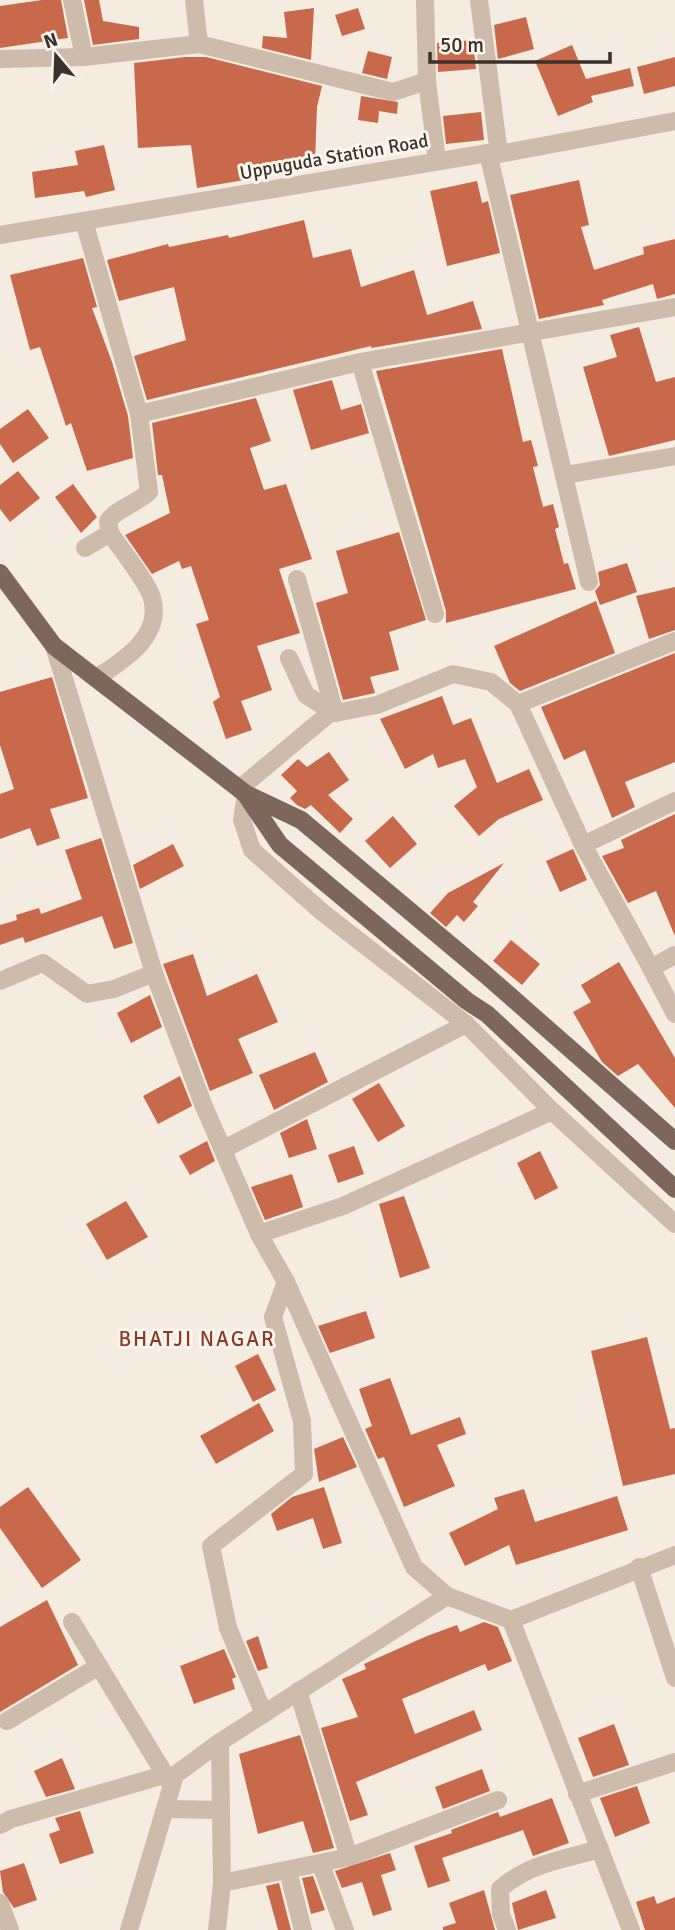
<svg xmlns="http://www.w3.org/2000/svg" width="675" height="1930" viewBox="0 0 675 1930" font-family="Signika,sans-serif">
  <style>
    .building { fill: #c8694b }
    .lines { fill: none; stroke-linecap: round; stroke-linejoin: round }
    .minor { stroke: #cdbbac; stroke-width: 18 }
    .major { stroke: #7d675c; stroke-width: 18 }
    .labels { text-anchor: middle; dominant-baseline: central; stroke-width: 6; stroke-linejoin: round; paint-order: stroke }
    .street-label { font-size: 19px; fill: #3b302b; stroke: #fbf5ee }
    .neighbourhood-label { font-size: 21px; letter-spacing: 2px; fill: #8c3b22; stroke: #fbf5ee }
  </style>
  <rect width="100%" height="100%" fill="#f4ebe1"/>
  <g class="building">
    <path d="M42,0H61L68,38L0,48V6Z"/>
    <path d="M84,0H99L103,21L139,27V39L93,45Z"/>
    <path d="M314,8L311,60L262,48L263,36L287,38L284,12Z"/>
    <path d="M358,8L365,29L342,36L335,15Z"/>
    <path d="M526,17L534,49L498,59L494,25Z"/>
    <path d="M473,40L476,69L438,72L437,43Z"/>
    <path d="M572,45L586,79L630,68L634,86L591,96L593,102L558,116L535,61Z"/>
    <path d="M368,51L392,57L387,79L362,73Z"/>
    <path d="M185,57H206L322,86L317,107L315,162L294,161V170L242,169L244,180L197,188L191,145L138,148L134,63Z"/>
    <path d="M675,57V86L644,94L637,67Z"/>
    <path d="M361,96L398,102L397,114L379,111L378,123L358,120Z"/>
    <path d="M481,112L484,140L446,144L443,116Z"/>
    <path d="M104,145L115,190L86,197L84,191L35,198L32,172L78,165L75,151Z"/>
    <path d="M579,180L589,225L581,227L594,270L644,254L643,247L675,239V294L657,299L653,284L602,300L604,305L539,319L510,195Z"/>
    <path d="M477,181L482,203L488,201L500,253L447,266L430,191Z"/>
    <path d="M304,220L313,258L351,249L361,287L414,270L427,315L473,301L482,329L371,348V346L147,400L134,356L186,340L174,287L119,301L107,260L168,244L169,247L228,235L229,238Z"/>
    <path d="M83,258L97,307L92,308L112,362L128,416L133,458L87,471L71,423L66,426L40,347L30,350L10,275Z"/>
    <path d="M639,327L656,382L675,377V440L609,456L583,367L617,357L610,335Z"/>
    <path d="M502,349L523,442L531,440L538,466L533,467L543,507L553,504L559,527L555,529L564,564L568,563L576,589L446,623V611L376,371Z"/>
    <path d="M332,380L341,410L361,404L369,433L311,450L293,390Z"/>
    <path d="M256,398L271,441L250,448L264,490L286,484L312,559L279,569L300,633L257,646L272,690L241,701L252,730L226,739L213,702L220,697L196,624L209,620L191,566L182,569L179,561L152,574L125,535L170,513L162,475H158L152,423Z"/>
    <path d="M28,409L49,438L13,463L0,444V429Z"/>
    <path d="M18,471L40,498L10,522L0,509V485Z"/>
    <path d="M73,484L97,517L81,533L55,497Z"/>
    <path d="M399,532L426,620L389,632L399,670L370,677L375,693L343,700L316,603L348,593L336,551Z"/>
    <path d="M627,563L637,592L600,605L595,591L600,585L598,572Z"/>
    <path d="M675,587V630L649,639L636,596Z"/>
    <path d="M596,601L615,653L520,691L510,683L494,646Z"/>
    <path d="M675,653V762L625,782L635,807L612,818L585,750L564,760L541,707Z"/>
    <path d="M52,677L88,798L50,809L60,838L37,846L30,828L0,839V794L14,789L0,745V692Z"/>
    <path d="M442,696L453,725L471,718L497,783L529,769L543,800L499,819L479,836L454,806L477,787L465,759L438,768L433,754L405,769L380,719Z"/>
    <path d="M329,752L349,780L328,795L353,819L340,833L311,805L305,809L297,805L290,798L297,791L281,775L298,759L307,767Z"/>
    <path d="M675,814V936L656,891L628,903L602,856L624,848L621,840Z"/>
    <path d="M393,816L417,844L390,868L365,841Z"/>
    <path d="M101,838L133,943L114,949L102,916L25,943L23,937L0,945V925L17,920L16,915L39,908L41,914L82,899L65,850Z"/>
    <path d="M173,844L184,866L140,889L133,865Z"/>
    <path d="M573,849L587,880L560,892L546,861Z"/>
    <path d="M504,863L473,902L478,906L464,922L457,915L446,927L430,913L448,893Z"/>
    <path d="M511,940L540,964L522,985L493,961Z"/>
    <path d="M193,954L207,996L257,974L278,1022L238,1039L253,1073L210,1091L163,964Z"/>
    <path d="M619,962L675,1058V1108L638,1064L618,1076L602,1062L573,1012L591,1002L581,985Z"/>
    <path d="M150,995L162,1027L131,1043L117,1013Z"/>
    <path d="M315,1052L328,1082L274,1110L259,1075Z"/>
    <path d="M180,1076L192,1106L158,1124L143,1096Z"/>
    <path d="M379,1083L405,1126L378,1142L352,1099Z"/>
    <path d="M307,1119L317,1149L289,1158L280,1133Z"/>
    <path d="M207,1141L215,1161L190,1175L179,1156Z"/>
    <path d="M354,1146L364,1174L338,1183L328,1155Z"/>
    <path d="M540,1151L558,1188L535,1200L517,1163Z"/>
    <path d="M292,1174L303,1207L265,1220L251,1187Z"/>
    <path d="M404,1196L430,1268L400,1278L379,1204Z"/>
    <path d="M126,1201L148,1237L107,1260L86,1224Z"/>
    <path d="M366,1311L375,1338L330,1353L318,1326Z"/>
    <path d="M647,1337L670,1429L675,1428V1474L623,1486L591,1351Z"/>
    <path d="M258,1354L276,1390L253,1402L235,1366Z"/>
    <path d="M390,1378L411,1435L460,1417L466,1434L437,1445L455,1486L404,1507L384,1457L378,1459L365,1429L372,1426L359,1389Z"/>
    <path d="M259,1403L274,1431L216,1464L200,1436Z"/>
    <path d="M343,1437L357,1467L319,1482L314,1449Z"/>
    <path d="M28,1487L81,1560L42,1588L0,1528V1507Z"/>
    <path d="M324,1487L342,1543L323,1549L313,1518L277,1531L271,1514L292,1497Z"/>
    <path d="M524,1489L535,1522L617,1496L628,1530L516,1565L509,1545L465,1566L449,1533L498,1509L494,1498Z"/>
    <path d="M47,1600L78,1665L0,1712V1627Z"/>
    <path d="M484,1622L498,1627L512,1661L488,1671L485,1664L402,1699L415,1734L474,1710L482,1730L356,1782L368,1815L350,1821L321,1728L358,1717L342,1679L366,1669L364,1664L427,1636L457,1625L460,1632Z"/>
    <path d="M258,1636L268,1668L258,1671L246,1641Z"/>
    <path d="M224,1649L236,1677L232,1679L235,1689L194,1704L180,1666Z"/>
    <path d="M614,1724L629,1765L593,1777L578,1738Z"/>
    <path d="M300,1735L334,1848L313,1853L303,1821L258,1834L239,1754Z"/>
    <path d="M62,1758L75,1789L46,1797L34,1771Z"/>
    <path d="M482,1769L490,1791L443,1809L435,1787Z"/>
    <path d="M637,1786L650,1823L615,1837L600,1798Z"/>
    <path d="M552,1798L569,1843L533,1856L523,1830L442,1858L450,1881L428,1888L414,1846L452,1833L451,1830L498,1812L500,1817Z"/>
    <path d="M80,1811L94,1853L60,1864L49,1834L60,1830L55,1818Z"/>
    <path d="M390,1853L396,1870L381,1875L392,1910L373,1916L362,1882L342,1888L335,1871Z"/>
    <path d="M24,1863L37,1900L14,1908L3,1892L0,1871Z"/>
    <path d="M313,1876L325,1910L311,1914L302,1878Z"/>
    <path d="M279,1883L291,1930H278L266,1886Z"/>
    <path d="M484,1890L495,1930H443V1927L456,1923L449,1903Z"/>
    <path d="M546,1890L556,1918L518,1930L512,1903Z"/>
    <path d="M654,1896L657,1904L675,1897V1930H645L636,1902Z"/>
  </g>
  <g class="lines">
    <g class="minor">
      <path d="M72,0L84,57"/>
      <path d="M194,0L199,44"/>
      <path d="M425,0L427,81L437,161"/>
      <path d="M479,0L499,154"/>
      <path d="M0,59L84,57L199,44L393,92L427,81"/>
      <path d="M488,153L589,582"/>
      <path d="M84,221L139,414L360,362L675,307"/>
      <path d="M0,235L488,153L499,154L675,121"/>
      <path d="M360,362L435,614"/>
      <path d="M565,475L675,456"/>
      <path d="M85,548L110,533"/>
      <path d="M297,579L335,713"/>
      <path d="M289,658L306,695L335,713L377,705L453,674L491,682L518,704"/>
      <path d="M96,678C123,661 163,636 152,598C148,583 120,548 110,533L108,521C119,507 136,504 149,492L139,414"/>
      <path d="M239,789L331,712"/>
      <path d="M246,794L242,820L252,850L322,912L466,1024L552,1111L675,1224"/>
      <path d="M583,845L518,704L675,641"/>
      <path d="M675,955L651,968L675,1014"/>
      <path d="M651,968L583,845L675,801"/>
      <path d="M154,973L203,1104L259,1234L286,1282L414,1567L447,1596"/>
      <path d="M0,981L43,963L87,994L114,989L154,973L54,646"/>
      <path d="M224,1149L466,1024"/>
      <path d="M259,1234L343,1206L552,1111"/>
      <path d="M639,1567L675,1678"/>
      <path d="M511,1620L631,1930"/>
      <path d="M72,1622L172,1786"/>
      <path d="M298,1691L349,1857"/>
      <path d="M264,1714L228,1628L211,1546L304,1474L302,1421L273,1317L286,1282"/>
      <path d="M7,1721L99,1666"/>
      <path d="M577,1794L675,1762"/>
      <path d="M166,1809L221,1810"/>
      <path d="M0,1825L11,1819L164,1775"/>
      <path d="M321,1865L345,1930"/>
      <path d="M288,1871L303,1930"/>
      <path d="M222,1883L349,1857L498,1800"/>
      <path d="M0,1903L10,1930"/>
      <path d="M129,1930L175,1775L220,1742L447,1596L511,1620L675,1555"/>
      <path d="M217,1930L222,1883L220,1742"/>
      <path d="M507,1930L501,1914L500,1889C528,1864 564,1859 600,1849"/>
    </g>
    <g class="major">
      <path d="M0,573L54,646L246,794L301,820L486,975L675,1141"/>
      <path d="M246,795L280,845L467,1001L487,1014L675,1189"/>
    </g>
  </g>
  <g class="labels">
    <g class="street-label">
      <text transform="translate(334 157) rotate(-10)">Uppuguda Station Road</text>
    </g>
    <g class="neighbourhood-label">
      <text x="197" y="1339">BHATJI NAGAR</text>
    </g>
  </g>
  <g transform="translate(56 56) rotate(341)" stroke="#fbf5ee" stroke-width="5" paint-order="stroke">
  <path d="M0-5L12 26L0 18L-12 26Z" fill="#3b302b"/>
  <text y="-10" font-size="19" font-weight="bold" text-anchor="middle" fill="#3b302b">N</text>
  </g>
  <path d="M430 52v10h180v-10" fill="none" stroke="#3b302b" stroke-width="3.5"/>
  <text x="440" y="52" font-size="21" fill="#3b302b" stroke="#fbf5ee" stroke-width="5" paint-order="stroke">50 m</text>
</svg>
